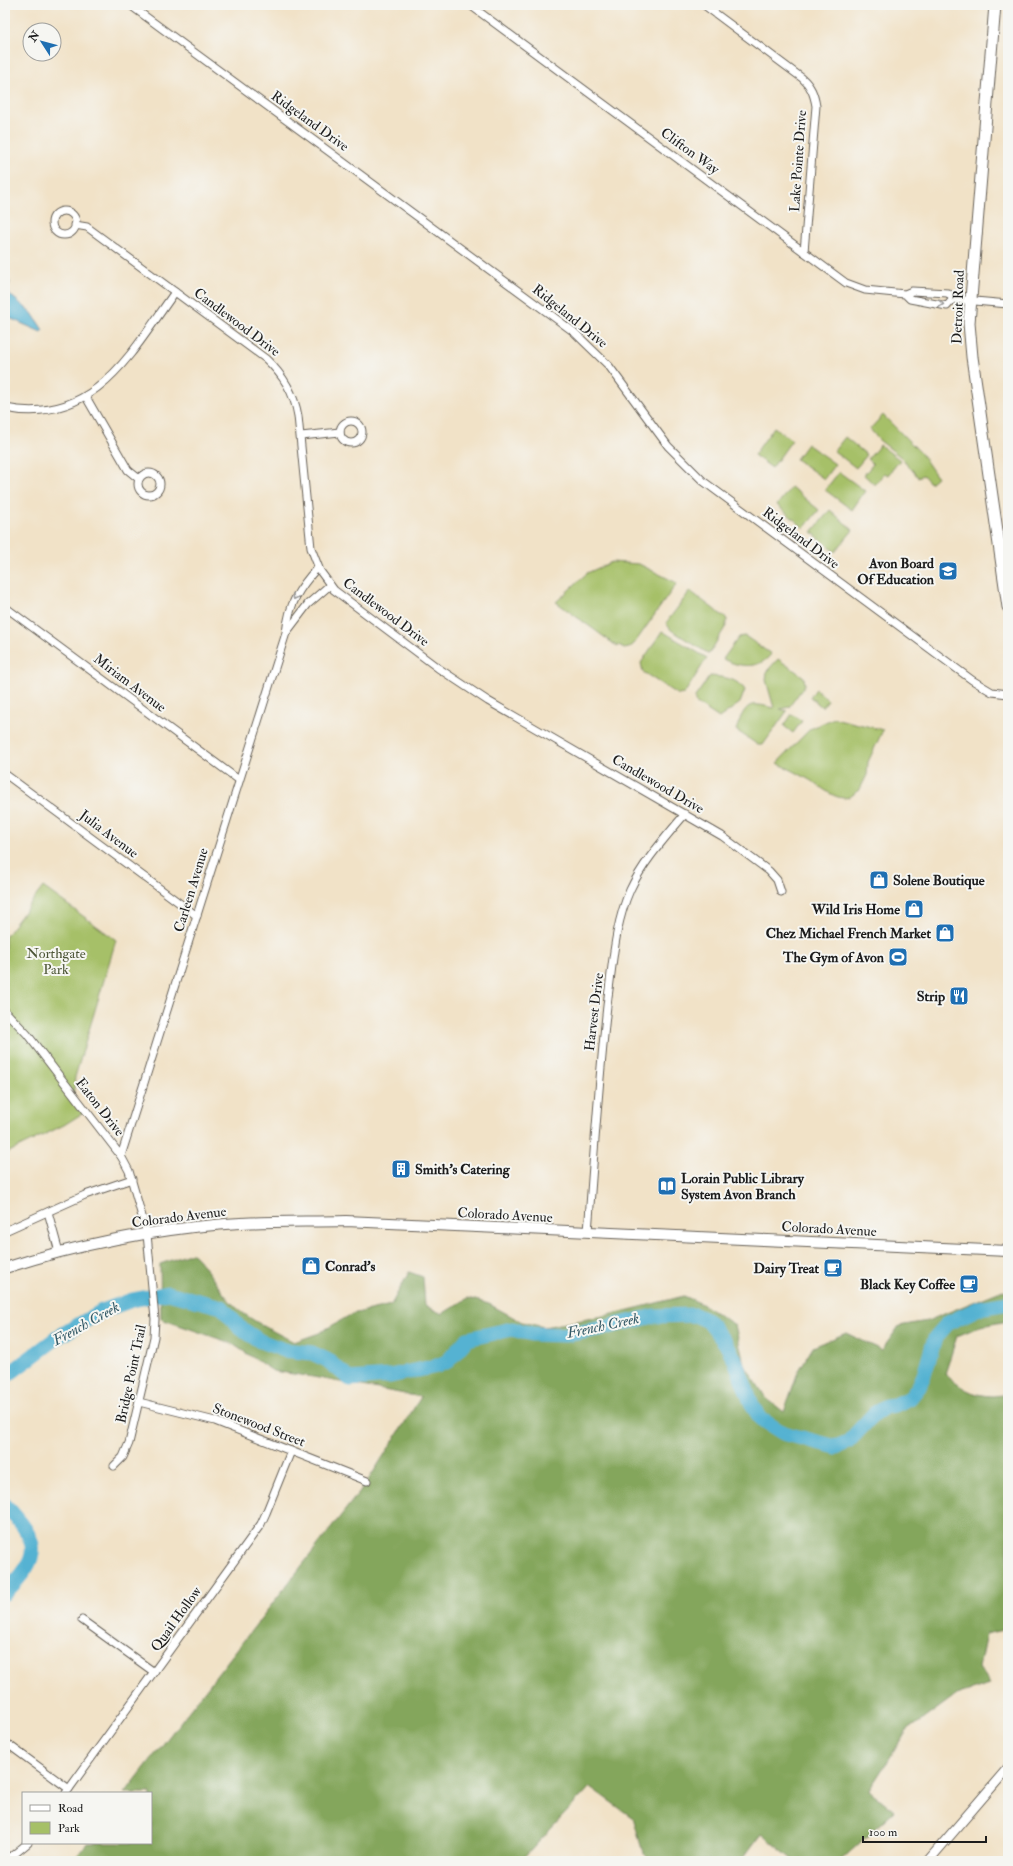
<svg xmlns="http://www.w3.org/2000/svg" width="1013" height="1866" viewBox="0 0 1013 1866" font-family="'IM FELL Double Pica',serif">
  <style>
    .green { fill: #a6c067; stroke: #616e42 }
    .forest { fill: #84a65c; stroke: #50613c }
    .water { fill: #54b2d2; stroke: #386777 }
    .lines { fill: none; stroke-linecap: round; stroke-linejoin: round }
    .river { stroke: #54b2d2; stroke-width: 15 }
    .minor-casing { stroke: #676158; stroke-width: 9 }
    .tertiary-casing { stroke: #676158; stroke-width: 11 }
    .secondary-casing { stroke: #676158; stroke-width: 12 }
    .primary-casing { stroke: #676158; stroke-width: 13 }
    .minor { stroke: #fff; stroke-width: 7 }
    .tertiary { stroke: #fff; stroke-width: 9 }
    .secondary { stroke: #fff; stroke-width: 10 }
    .primary { stroke: #fff; stroke-width: 11 }
    .oneway { stroke: #999 }
    .labels { text-anchor: middle; dominant-baseline: central; stroke-width: 4; stroke-linejoin: round; paint-order: stroke }
    .street-label { font-size: 14px; fill: #1c1c1c; stroke: #f6f6f2 }
    .poi-label { font-size: 14px; font-weight: bold; fill: #1c1c1c; stroke: #f6f6f2; text-anchor: end }
    .park-label { font-size: 14px; fill: #4c5536; stroke: #f6f6f2 }
    .water-label { font-size: 15px; font-style: italic; fill: #325865; stroke: #f6f6f2 }
  </style>
  <rect width="100%" height="100%" fill="#f6f6f2"/>
  <filter id="ink" filterUnits="userSpaceOnUse"><feTurbulence type="fractalNoise" baseFrequency=".025" numOctaves="2"/><feDisplacementMap in="SourceGraphic" scale="8" xChannelSelector="R" yChannelSelector="G"/><feConvolveMatrix kernelMatrix="1 2 1 2 8 2 1 2 1" color-interpolation-filters="sRGB"/></filter>
  <filter id="wash" filterUnits="userSpaceOnUse"><feTurbulence type="fractalNoise" baseFrequency=".012" numOctaves="4" result="noise"/><feDisplacementMap in="SourceGraphic" scale="16" xChannelSelector="R" yChannelSelector="G"/><feGaussianBlur stdDeviation="0.9" result="paint"/><feColorMatrix in="noise" values="0 0 0 0 0 0 0 0 0 0 0 0 0 0 0 0 0 1.4 0 .05"/><feComposite in="paint" operator="in"/></filter>
  <g filter="url(#wash)">
    <rect width="100%" height="100%" fill="#f1e2c7"/>
    <g class="green">
      <path d="M883,415L920,452L937,477L930,483L923,475L918,477L902,458L879,440L870,429Z"/>
      <path d="M774,427L792,440L772,468L754,455Z"/>
      <path d="M845,437L867,455L856,468L834,451Z"/>
      <path d="M807,444L835,464L824,479L796,459Z"/>
      <path d="M880,445L900,460L888,475L884,473L876,484H874L864,475L873,464L868,459Z"/>
      <path d="M839,472L865,491L852,510L825,490Z"/>
      <path d="M791,487L819,510L804,528L777,505Z"/>
      <path d="M830,510L853,530L835,552L812,532Z"/>
      <path d="M612,562L639,564L677,583L634,644L629,648L624,649L619,645L618,647L556,602L587,573Z"/>
      <path d="M690,591L727,619L726,626L709,654L671,630L666,623Z"/>
      <path d="M662,631L707,658L684,694L678,695L643,672L641,663Z"/>
      <path d="M745,636L771,654C760,670 738,667 723,659L739,637Z"/>
      <path d="M778,659L804,677L805,685L789,707L780,709L787,711L763,745H758L736,730C740,720 744,702 758,705C763,705 768,707 774,708L766,680L767,671Z"/>
      <path d="M710,676C723,677 737,678 745,690L740,703L719,718L695,702V697Z"/>
      <path d="M816,689L828,700L822,707L810,697Z"/>
      <path d="M792,714L802,721L793,733L784,726Z"/>
      <path d="M834,718L883,730L868,762L867,775L859,791H857C842,809 823,787 808,779C798,773 788,768 777,763L810,729Z"/>
      <path d="M43,887L116,940L75,1077L73,1099L83,1113L64,1125L5,1154V937Z"/>
    </g>
    <path class="forest" d="M192,1253C211,1271 221,1297 243,1313C258,1324 277,1333 294,1342L319,1333L352,1314L391,1305L409,1272L423,1277L425,1305L442,1314L468,1298L489,1304L522,1322L544,1327L609,1315L684,1296L702,1304L735,1325L744,1364L766,1398L784,1412L798,1372L813,1347L846,1333L882,1350L899,1326L927,1321L1003,1290L1008,1292V1321L981,1326L957,1336L945,1374C960,1387 972,1396 993,1396C998,1395 1003,1396 1008,1393V1629L986,1634L979,1668L990,1684L956,1695L907,1731L869,1790L895,1811L840,1861H794L761,1834L741,1861H653L643,1853L633,1818L590,1787L521,1861H73L87,1843H151V1793H125L367,1482L421,1397L313,1377L273,1371L231,1343L161,1319L160,1264Z"/>
    <path class="water" d="M7,280L10,282L8,287L9,294L32,313L43,330L41,332L5,316V281Z"/>
    <g class="lines">
      <g class="river">
        <path d="M5,1377L58,1337L102,1311L132,1300L168,1293L222,1307L239,1327L260,1341L284,1350L312,1353L327,1360L350,1379L390,1376L437,1366L448,1361L467,1339L512,1329L532,1334L565,1335L599,1329L654,1316L695,1315L708,1321L726,1344L735,1360L752,1405L761,1419L783,1433L836,1447L848,1442L874,1414L886,1406L895,1405L910,1398L918,1388L924,1375L935,1338L948,1323L979,1308L1008,1303"/>
        <path d="M5,1505C41,1543 42,1556 5,1593"/>
      </g>
    </g>
  </g>
  <g filter="url(#ink)">
    <g class="lines">
      <g class="minor-casing">
        <g id="minor">
          <path d="M130,5L574,332L609,366L668,446L703,481L972,680L992,692L1008,694"/>
          <path d="M470,5L846,283L865,290L905,294L910,299L947,306L953,299L948,293L912,291L905,294"/>
          <path d="M704,5L802,78C811,86 814,94 816,106L804,252"/>
          <circle cx="64" cy="223" r="12"/>
          <path d="M75,225L87,227L266,359C283,375 294,392 298,416L311,548L320,571L334,590L438,668L488,701L722,836L769,871L777,880L781,892"/>
          <path d="M953,299L1008,304"/>
          <path d="M86,397L128,470L139,479"/>
          <path d="M5,408C94,426 131,353 175,292"/>
          <circle cx="351" cy="432" r="11"/>
          <path d="M301,436L340,432"/>
          <circle cx="149" cy="484" r="11"/>
          <path d="M5,607L239,780"/>
          <path d="M286,633L308,604L330,585"/>
          <path d="M5,774L197,916"/>
          <path d="M5,1011L27,1034L121,1156L129,1171L147,1234L155,1319L154,1337L129,1443L123,1457L114,1466"/>
          <path d="M121,1156L286,633C289,604 298,589 318,567"/>
          <path d="M48,1212L59,1252"/>
          <path d="M5,1231L85,1195L132,1179"/>
          <path d="M588,1232C594,1154 599,1075 608,997C613,961 615,924 630,890C643,862 665,838 685,814"/>
          <path d="M139,1402L215,1421L367,1481"/>
          <path d="M82,1620L154,1672"/>
          <path d="M5,1742L69,1789"/>
          <path d="M66,1793L261,1524L266,1513L291,1451"/>
          <path d="M5,1860L12,1856L28,1843"/>
        </g>
      </g>
      <g class="tertiary-casing">
        <path id="tertiary" d="M928,1861L1008,1768"/>
      </g>
      <g class="secondary-casing">
        <path id="secondary" d="M5,1268C76,1245 151,1230 225,1224C265,1221 305,1222 346,1221L1008,1251"/>
      </g>
      <g class="primary-casing">
        <path id="primary" d="M995,5L969,323L972,357L1008,607"/>
      </g>
      <use href="#minor" class="minor"/>
      <use href="#tertiary" class="tertiary"/>
      <use href="#secondary" class="secondary"/>
      <use href="#primary" class="primary"/>
    </g>
    <defs><path id="oneway-chevron" d="M-2-3.5L2.5 0L-2 3.5" fill="none" stroke-width="1.6" stroke-linecap="round" stroke-linejoin="round"/></defs>
    <g class="oneway">
      <use href="#oneway-chevron" transform="translate(941 304) rotate(6)"/>
      <use href="#oneway-chevron" transform="translate(295 597) rotate(118)"/>
    </g>
  </g>
  <defs>
    <g id="school-square" transform="scale(1)"><rect x="-9" y="-9" width="18" height="18" rx="4" fill="#1f6fb2" stroke="#f6f6f2"/><path d="M0-5L7-2L0 1L-7-2ZM-4 1L0 2.5L4 1V4Q0 6-4 4Z" fill="#fff"/></g>
    <g id="shop-square" transform="scale(1)"><rect x="-9" y="-9" width="18" height="18" rx="4" fill="#1f6fb2" stroke="#f6f6f2"/><path d="M-5-2.5h2.3a2.7 3.5 0 0 1 5.4 0H5L5.5 6h-11ZM-1.5-2.5h3a1.5 2.3 0 0 0-3 0Z" fill="#fff"/></g>
    <g id="stadium-square" transform="scale(1)"><rect x="-9" y="-9" width="18" height="18" rx="4" fill="#1f6fb2" stroke="#f6f6f2"/><path d="M0-5a6.5 5 0 1 0 0 10a6.5 5 0 1 0 0-10ZM-3.5-1.8h7v3.6h-7Z" fill="#fff"/></g>
    <g id="restaurant-square" transform="scale(1)"><rect x="-9" y="-9" width="18" height="18" rx="4" fill="#1f6fb2" stroke="#f6f6f2"/><path d="M-5-6h1v4h1v-4h1v4h1v-4h1v5L-1.5 .5V6h-2V.5L-5-1ZM5-6V6H3V1.5H1.5Q1.5-4 5-6Z" fill="#fff"/></g>
    <g id="building-square" transform="scale(1)"><rect x="-9" y="-9" width="18" height="18" rx="4" fill="#1f6fb2" stroke="#f6f6f2"/><path d="M-4-6H4V6H1V3H-1V6H-4ZM-2.5-4.3h1.7v1.8h-1.7ZM.8-4.3h1.7v1.8H.8ZM-2.5-1h1.7V.8h-1.7ZM.8-1h1.7V.8H.8Z" fill="#fff"/></g>
    <g id="library-square" transform="scale(1)"><rect x="-9" y="-9" width="18" height="18" rx="4" fill="#1f6fb2" stroke="#f6f6f2"/><path d="M-6-4Q-3-5.5-.7-3.5V5Q-3 3-6 4ZM6-4Q3-5.5 .7-3.5V5Q3 3 6 4Z" fill="#fff"/></g>
    <g id="cafe-square" transform="scale(1)"><rect x="-9" y="-9" width="18" height="18" rx="4" fill="#1f6fb2" stroke="#f6f6f2"/><path d="M-5.5-4.5H6V0H3Q3 3.5 0 3.5H-2.5Q-5.5 3.5-5.5 0ZM3-3.2v2h1.7v-2ZM-6 4.5H4V6H-6Z" fill="#fff"/></g>
  </defs>
  <g fill-rule="evenodd">
    <use href="#school-square" x="948" y="571"/>
    <use href="#shop-square" x="879" y="880"/>
    <use href="#shop-square" x="914" y="909"/>
    <use href="#shop-square" x="945" y="933"/>
    <use href="#stadium-square" x="898" y="957"/>
    <use href="#restaurant-square" x="959" y="996"/>
    <use href="#building-square" x="401" y="1169"/>
    <use href="#library-square" x="667" y="1186"/>
    <use href="#shop-square" x="311" y="1266"/>
    <use href="#cafe-square" x="833" y="1268"/>
    <use href="#cafe-square" x="969" y="1284"/>
  </g>
  <g class="labels">
    <g class="street-label">
      <text transform="translate(310 121) rotate(36)">Ridgeland Drive</text>
      <text transform="translate(690 151) rotate(36)">Clifton Way</text>
      <text transform="translate(798 161) rotate(-86)">Lake Pointe Drive</text>
      <text transform="translate(958 307) rotate(-88)">Detroit Road</text>
      <text transform="translate(570 316) rotate(39)">Ridgeland Drive</text>
      <text transform="translate(237 322) rotate(37)">Candlewood Drive</text>
      <text transform="translate(801 538) rotate(37)">Ridgeland Drive</text>
      <text transform="translate(386 612) rotate(37)">Candlewood Drive</text>
      <text transform="translate(130 683) rotate(37)">Miriam Avenue</text>
      <text transform="translate(658 784) rotate(30)">Candlewood Drive</text>
      <text transform="translate(109 834) rotate(37)">Julia Avenue</text>
      <text transform="translate(191 890) rotate(-73)">Carleen Avenue</text>
      <text transform="translate(594 1012) rotate(-83)">Harvest Drive</text>
      <text transform="translate(100 1107) rotate(52)">Eaton Drive</text>
      <text transform="translate(505 1215) rotate(3)">Colorado Avenue</text>
      <text transform="translate(179 1217) rotate(-7)">Colorado Avenue</text>
      <text transform="translate(829 1229) rotate(3)">Colorado Avenue</text>
      <text transform="translate(131 1374) rotate(-78)">Bridge Point Trail</text>
      <text transform="translate(259 1425) rotate(21)">Stonewood Street</text>
      <text transform="translate(176 1619) rotate(-54)">Quail Hollow</text>
    </g>
    <g class="poi-label">
      <text x="934" y="563">Avon Board<tspan x="934" dy="16">Of Education</tspan></text>
      <text x="893" y="880" text-anchor="start">Solene Boutique</text>
      <text x="900" y="909">Wild Iris Home</text>
      <text x="931" y="933">Chez Michael French Market</text>
      <text x="884" y="957">The Gym of Avon</text>
      <text x="945" y="996">Strip</text>
      <text x="415" y="1169" text-anchor="start">Smith's Catering</text>
      <text x="681" y="1178" text-anchor="start">Lorain Public Library<tspan x="681" dy="16">System Avon Branch</tspan></text>
      <text x="325" y="1266" text-anchor="start">Conrad's</text>
      <text x="819" y="1268">Dairy Treat</text>
      <text x="955" y="1284">Black Key Coffee</text>
    </g>
    <g class="park-label">
      <text x="56" y="953">Northgate<tspan x="56" dy="16">Park</tspan></text>
    </g>
    <g class="water-label">
      <text transform="translate(86 1324) rotate(-29)">French Creek</text>
      <text transform="translate(603 1326) rotate(-12)">French Creek</text>
    </g>
  </g>
  <rect width="1013" height="1866" fill="none" stroke="#f6f6f2" stroke-width="20"/>
  <rect x="22" y="1792" width="130" height="52" fill="#f6f6f2" stroke="#9f9f9c"/>
  <rect x="30" y="1805" width="20" height="6" fill="#ffffff" stroke="#9f9f9c"/>
  <text x="58" y="1812" font-size="12" fill="#1c1c1c">Road</text>
  <rect x="30" y="1822" width="20" height="12" fill="#a6c067" stroke="#9f9f9c"/>
  <text x="58" y="1832" font-size="12" fill="#1c1c1c">Park</text>
  <g transform="translate(42 42) rotate(306)"><circle r="19" fill="#f6f6f2" stroke="#9f9f9c"/>
  <path d="M0-3L7 15L0 10L-7 15Z" fill="#1f6fb2"/>
  <text y="-6" font-size="11" font-weight="bold" text-anchor="middle" fill="#1c1c1c">N</text>
  </g>
  <path d="M863 1836v6h123v-6" fill="none" stroke="#1c1c1c" stroke-width="2"/>
  <text x="869" y="1836" font-size="12" fill="#1c1c1c" stroke="#f6f6f2" stroke-width="3" paint-order="stroke">100 m</text>
</svg>
